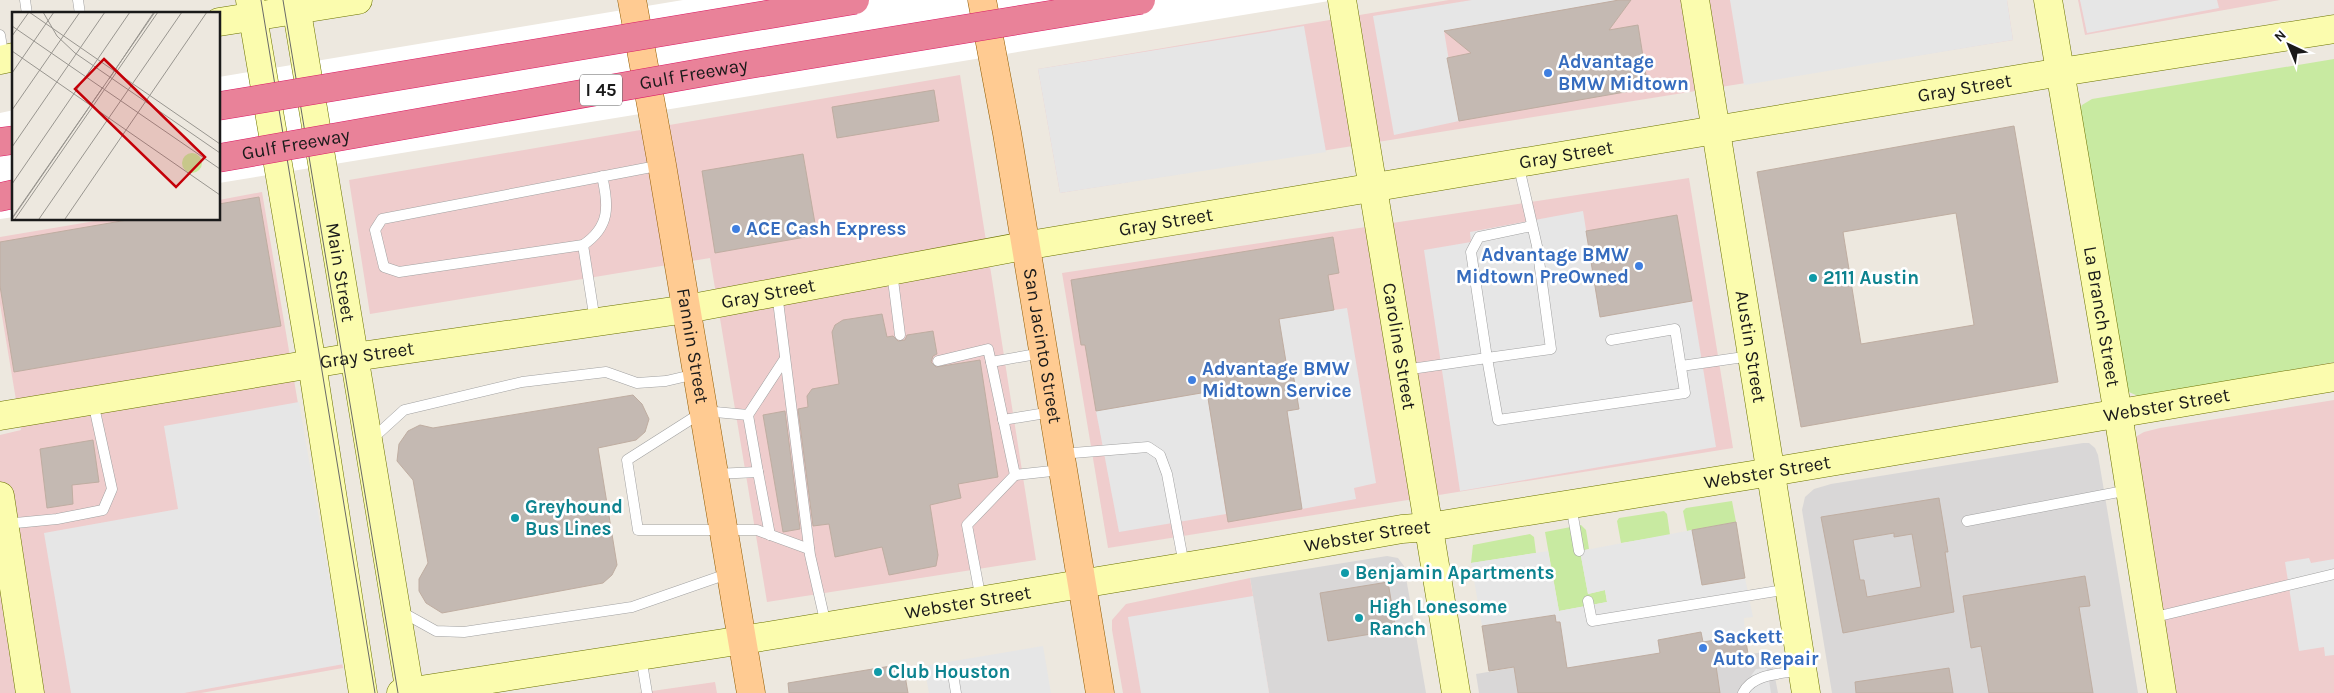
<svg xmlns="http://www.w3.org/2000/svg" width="2334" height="693" viewBox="0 0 2334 693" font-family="Karla,sans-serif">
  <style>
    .residential { fill: #d9d7d7 }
    .commercial { fill: #efcdcd }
    .grass { fill: #c8eaa1 }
    .parking { fill: #e6e6e6 }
    .pier { fill: #fff }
    .building { fill: #c4b9b2; stroke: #bfada1; fill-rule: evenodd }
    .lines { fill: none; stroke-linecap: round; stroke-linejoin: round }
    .lane-casing { stroke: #a1a1a1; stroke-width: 11 }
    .secondary-casing { stroke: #6b7201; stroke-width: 29 }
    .primary-casing { stroke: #915b00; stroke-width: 29 }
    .highway-casing { stroke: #db1c65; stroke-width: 29 }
    .lane { stroke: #fff; stroke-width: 10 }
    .secondary { stroke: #fbfcae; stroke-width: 28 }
    .primary { stroke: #ffcb92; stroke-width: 28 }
    .highway { stroke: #e98299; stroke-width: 28 }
    .tram { stroke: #686868; stroke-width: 1 }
    .highway-bridge-casing { stroke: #db1c65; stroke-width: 29; stroke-linecap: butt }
    .highway-bridge { stroke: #e98299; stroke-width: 28 }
    .shop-dot { fill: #3f7fe0; stroke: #fff; stroke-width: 2 }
    .culture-dot { fill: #0f9aa8; stroke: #fff; stroke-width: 2 }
    .labels { text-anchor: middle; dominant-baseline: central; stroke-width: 5; stroke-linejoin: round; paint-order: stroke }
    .shield { fill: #fff; stroke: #5f5f5f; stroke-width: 1 }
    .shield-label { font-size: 18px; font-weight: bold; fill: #1a1a1a }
    .shop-label { font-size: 19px; font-weight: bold; fill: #366cbe; stroke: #fff; text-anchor: start }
    .street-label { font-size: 19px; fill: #1a1a1a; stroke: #fff }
    .culture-label { font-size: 19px; font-weight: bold; fill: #0d838f; stroke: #fff; text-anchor: start }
    .inset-road { fill: none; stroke: #999690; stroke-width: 1 }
    .view { fill: #c50008; fill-opacity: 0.15; stroke: #c50008; stroke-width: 2.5 }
    .inset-edge { fill: none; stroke: #1a1a1a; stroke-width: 2.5 }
  </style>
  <rect width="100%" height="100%" fill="#ede8df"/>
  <g class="residential">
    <path d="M2083,443H2089L2095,448L2098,455L2138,693H1832L1802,510L1805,497L1814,489L1831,484Z"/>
    <path d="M1387,556L1398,558L1404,566L1426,693H1269L1250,578Z"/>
    <path d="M1770,651L1778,693H1479L1476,674L1565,659L1662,668Z"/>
  </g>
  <g class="commercial">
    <path d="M1449,0H2007L2013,40L1060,193L1038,69Z"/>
    <path d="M2078,0H2280L2085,35Z"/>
    <path d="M960,75L1036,560L767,602L710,258L370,314L349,180Z"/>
    <path d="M1689,178L1733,448L1108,548L1062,273Z"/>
    <path d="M262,192L343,668L201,693H0V435L21,430L0,304V237L107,219H219V200Z"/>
    <path d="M2334,400V693H2175L2133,444L2137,436L2144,432L2160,428Z"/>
    <path d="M1250,578L1269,693H1123L1112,630V620L1126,604Z"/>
    <path d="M715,682L717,693H638Z"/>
  </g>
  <g class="grass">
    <path d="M2334,59V362L2140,397L2129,392L2124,384L2077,117L2082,105L2092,99Z"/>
    <path d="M1732,501L1736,522L1687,531L1683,511L1686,508Z"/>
    <path d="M1664,511L1667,514L1670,535L1621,543L1617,521L1619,518Z"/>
    <path d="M1581,525L1586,530L1589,549L1580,551L1588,594L1605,590L1607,602L1559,611L1545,532Z"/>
    <path d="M1530,534L1534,537L1536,553L1471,563L1473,545Z"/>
  </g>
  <g class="parking">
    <path d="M1472,0H1619L1444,31L1459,121L1394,135L1373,16Z"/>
    <path d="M1730,0H2007L2013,40L1744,85Z"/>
    <path d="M2080,0H2217L2219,8L2087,33Z"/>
    <path d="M1304,26L1326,152L1060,193L1038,69Z"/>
    <path d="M1583,211L1600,317L1692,301L1716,447L1460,491L1424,250L1471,242L1470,232Z"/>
    <path d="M1347,308L1376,483L1354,488L1356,499L1302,509L1287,411L1299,409L1292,367L1287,368L1283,345L1271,320Z"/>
    <path d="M1207,392L1226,514L1119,532L1096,411Z"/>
    <path d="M299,402L344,664L184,693H71L44,533L178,509L164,426Z"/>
    <path d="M1692,530L1702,585L1745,578L1753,617L1744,618L1745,635L1703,642L1700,632L1658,640L1662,668H1566L1560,622H1556L1555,615L1482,626L1471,563L1548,551L1559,611L1607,602L1605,590L1588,594L1580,551Z"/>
    <path d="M2309,558L2311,563L2334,559V655L2325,656L2324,647L2299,651L2285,562Z"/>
    <path d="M1253,596L1269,693H1141L1128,617Z"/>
    <path d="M1043,646L1051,693H929L924,666Z"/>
    <path d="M1767,668L1771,693H1738L1756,669Z"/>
  </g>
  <g class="pier">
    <path d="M683,0H1335L219,183V77Z"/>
    <path d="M14,110V217L0,219V113Z"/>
  </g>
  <g class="building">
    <path d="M1619,0H1631L1609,30L1638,25L1648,88L1459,121L1447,58L1471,53L1444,31Z"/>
    <path d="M934,90L939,121L837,138L832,107Z"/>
    <path d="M2014,126L2058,382L1801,427L1757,172ZM1956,213L1974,325L1861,344L1843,232Z"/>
    <path d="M803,154L817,235L715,253L702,171Z"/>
    <path d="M259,197L281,326L14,372L0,286V242L133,219H219V204Z"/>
    <path d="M1677,215L1692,301L1600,317L1586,231Z"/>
    <path d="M1333,237L1339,273L1328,275L1334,310L1279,319L1287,368L1292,367L1299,409L1287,411L1302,509L1228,522L1207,392L1096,411L1085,345H1081L1071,280Z"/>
    <path d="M882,314L887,337L893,336L898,341L905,340L907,335L933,331L937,354L933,356L931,362L936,367L980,360L998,477L958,484L961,498L930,505L938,555L936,566L889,575L882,547L835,557L829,524L813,526L798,409L808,407L807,396L812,389L839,384L832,332L835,325L843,320Z"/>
    <path d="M633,395L642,404L649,419L645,432L636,440L598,448L617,565L612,575L603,583L442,613L426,603L419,591V579L428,563L413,480L397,461L399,444L408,431L420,425L433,428Z"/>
    <path d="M785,411L800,529L783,532L763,415Z"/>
    <path d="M93,440L99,482L72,485L73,504L47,508L40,449Z"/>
    <path d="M1939,498L1948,552H1945L1954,612L1843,633L1821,517ZM1894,533V537L1912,534L1921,587L1867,597L1864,580H1860L1853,540Z"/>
    <path d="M1736,522L1745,578L1702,585L1692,530Z"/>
    <path d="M2085,576L2090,606L2079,607L2093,693H1989L1981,646L1971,648L1963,596Z"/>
    <path d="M1388,582L1396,630L1328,641L1320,593Z"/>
    <path d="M1555,615L1556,622H1560L1567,668L1660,653L1658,640L1701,632L1703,642L1745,635L1748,654L1715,659L1720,693H1518L1514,667L1489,671L1482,626Z"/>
    <path d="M903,664L908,693H789L788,683Z"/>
    <path d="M1949,668L1953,693H1856L1855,682Z"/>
  </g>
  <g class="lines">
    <g class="lane-casing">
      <g id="lane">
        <path d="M25,0L27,14"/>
        <path d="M78,0L80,14"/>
        <path d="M0,35L4,59"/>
        <path d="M1518,163L1537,246L1551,349L1487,358L1471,252L1479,237L1532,226"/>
        <path d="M602,176C609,206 610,227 583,245L399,272L384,267L375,230L382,219L662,165"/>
        <path d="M583,245L595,321"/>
        <path d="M892,272L900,335"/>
        <path d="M777,293L810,555L826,625"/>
        <path d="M938,361L988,349L991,362"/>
        <path d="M1681,366L1751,356"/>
        <path d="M1404,370L1487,358L1498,420L1685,393L1675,329L1611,340"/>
        <path d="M748,415L784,360"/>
        <path d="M1003,420L1052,412"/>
        <path d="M371,440L404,410L522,382L606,372L637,383L666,381L696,374"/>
        <path d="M1060,454L1148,447L1160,455L1167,474L1184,565"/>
        <path d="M758,472L748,415L704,411L627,460L638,530H757L809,549"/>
        <path d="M715,474L758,472L770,535"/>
        <path d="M1015,475L1061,470"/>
        <path d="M1571,505L1579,551"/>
        <path d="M1967,521L2129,490"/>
        <path d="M5,524L57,519L103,510L112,489L93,402"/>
        <path d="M981,600L967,525L1015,475L991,362L1042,353"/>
        <path d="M1588,601L1592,621L1789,589"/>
        <path d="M400,611L436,631L464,632L632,607L730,573"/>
        <path d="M2151,618L2334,574"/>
        <path d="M641,657L647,693"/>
        <path d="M953,674L956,693"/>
        <path d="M1743,693C1753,673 1782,674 1802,670"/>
      </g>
    </g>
    <g class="secondary-casing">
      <g id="secondary">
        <path d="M250,0L312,364L363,693"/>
        <path id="s1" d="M295,0L410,693"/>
        <path id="s2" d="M1342,0L1456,693"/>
        <path id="s3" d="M1695,0L1806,693"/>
        <path id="s4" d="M2048,0L2118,414L2162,693"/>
        <path d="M219,22L358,0"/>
        <path d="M0,60L14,57"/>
        <path id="s5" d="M0,416L354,357L687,309L1024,246L2061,72L2334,29"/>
        <path d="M0,496L30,693"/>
        <path id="s6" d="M401,693L743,640L1237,558L1402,529L1429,527L1771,472L2334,377"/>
      </g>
    </g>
    <g class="primary-casing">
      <g id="primary">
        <path id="s7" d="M632,0L662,165L751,693"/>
        <path id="s8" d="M982,0L1007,133L1100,693"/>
      </g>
    </g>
    <g class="highway-casing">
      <g id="highway">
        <path d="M0,142L14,140"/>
        <path d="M0,197L14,194"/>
      </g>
    </g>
    <use href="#lane" class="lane"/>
    <use href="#secondary" class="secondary"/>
    <use href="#primary" class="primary"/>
    <use href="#highway" class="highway"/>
    <g class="tram">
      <path d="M261,0L375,693"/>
      <path d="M283,0L398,693"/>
    </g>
    <g class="highway-bridge-casing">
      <g id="highway-bridge">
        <path d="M219,106L855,0"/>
        <path id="s9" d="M219,158L745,65L1141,0"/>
      </g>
    </g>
    <use href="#highway-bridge" class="highway-bridge"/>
  </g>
  <g class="shop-dot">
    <circle cx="1548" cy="73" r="5"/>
    <circle cx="736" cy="229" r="5"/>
    <circle cx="1639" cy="266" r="5"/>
    <circle cx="1192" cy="380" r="5"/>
    <circle cx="1703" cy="648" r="5"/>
  </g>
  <g class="culture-dot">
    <circle cx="1813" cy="278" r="5"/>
    <circle cx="515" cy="518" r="5"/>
    <circle cx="1345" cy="573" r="5"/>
    <circle cx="1359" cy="618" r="5"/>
    <circle cx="878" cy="672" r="5"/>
  </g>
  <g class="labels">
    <rect class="shield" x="580" y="74.5" width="42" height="31" rx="4"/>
    <g class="shield-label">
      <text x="601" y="90">I 45</text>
    </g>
    <g class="shop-label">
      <text x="1558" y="62">Advantage<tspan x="1558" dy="22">BMW Midtown</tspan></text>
      <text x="746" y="229">ACE Cash Express</text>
      <text x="1629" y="255" text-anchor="end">Advantage BMW<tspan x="1629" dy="22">Midtown PreOwned</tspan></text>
      <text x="1202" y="369">Advantage BMW<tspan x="1202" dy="22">Midtown Service</tspan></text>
      <text x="1713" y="637">Sackett<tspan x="1713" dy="22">Auto Repair</tspan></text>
    </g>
    <g class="street-label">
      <text stroke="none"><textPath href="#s9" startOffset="482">Gulf Freeway</textPath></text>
      <text stroke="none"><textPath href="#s5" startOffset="1992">Gray Street</textPath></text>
      <text stroke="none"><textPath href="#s9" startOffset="78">Gulf Freeway</textPath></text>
      <text stroke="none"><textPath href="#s5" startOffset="1588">Gray Street</textPath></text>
      <text stroke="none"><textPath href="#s5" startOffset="1182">Gray Street</textPath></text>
      <text stroke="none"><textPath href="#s1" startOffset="276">Main Street</textPath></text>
      <text stroke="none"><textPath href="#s5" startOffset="778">Gray Street</textPath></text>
      <text stroke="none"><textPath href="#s4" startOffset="321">La Branch Street</textPath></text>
      <text stroke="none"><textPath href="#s7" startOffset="351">Fannin Street</textPath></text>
      <text stroke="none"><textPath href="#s8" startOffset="351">San Jacinto Street</textPath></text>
      <text stroke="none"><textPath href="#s2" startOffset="351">Caroline Street</textPath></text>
      <text stroke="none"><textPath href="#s3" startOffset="351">Austin Street</textPath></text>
      <text stroke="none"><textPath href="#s5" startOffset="372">Gray Street</textPath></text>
      <text stroke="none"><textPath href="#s6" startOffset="1789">Webster Street</textPath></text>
      <text stroke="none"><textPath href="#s6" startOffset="1384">Webster Street</textPath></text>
      <text stroke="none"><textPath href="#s6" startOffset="979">Webster Street</textPath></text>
      <text stroke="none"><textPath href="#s6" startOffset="574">Webster Street</textPath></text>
    </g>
    <g class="culture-label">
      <text x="1823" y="278">2111 Austin</text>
      <text x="525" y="507">Greyhound<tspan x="525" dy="22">Bus Lines</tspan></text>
      <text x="1355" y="573">Benjamin Apartments</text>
      <text x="1369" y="607">High Lonesome<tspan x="1369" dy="22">Ranch</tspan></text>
      <text x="888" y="672">Club Houston</text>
    </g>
  </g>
  <g transform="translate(12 12)">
    <rect width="208" height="208" fill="#ede8df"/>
    <path d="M170 151a10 10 0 1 1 20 0a10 10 0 1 1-20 0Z" fill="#c8eaa1"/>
    <path class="inset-road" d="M17,0L208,132M31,0L45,24L63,41L208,141M0,14L208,157M0,24L17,0M0,39L208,183M0,61L42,0M97,67L142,0M0,98L68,0M0,135L93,0M0,172L118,0M0,206L91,75M0,207L143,0M3,207L146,0M27,207L170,0M53,207L195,0"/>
    <path class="view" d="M92,47L193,145L164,175L63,77Z"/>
    <rect width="208" height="208" class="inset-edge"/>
  </g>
  <g transform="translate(2289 45) rotate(316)" stroke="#ffffff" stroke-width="4" paint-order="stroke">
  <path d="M0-4L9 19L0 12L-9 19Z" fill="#1a1a1a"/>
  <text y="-8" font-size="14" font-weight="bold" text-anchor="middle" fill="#1a1a1a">N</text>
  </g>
</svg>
